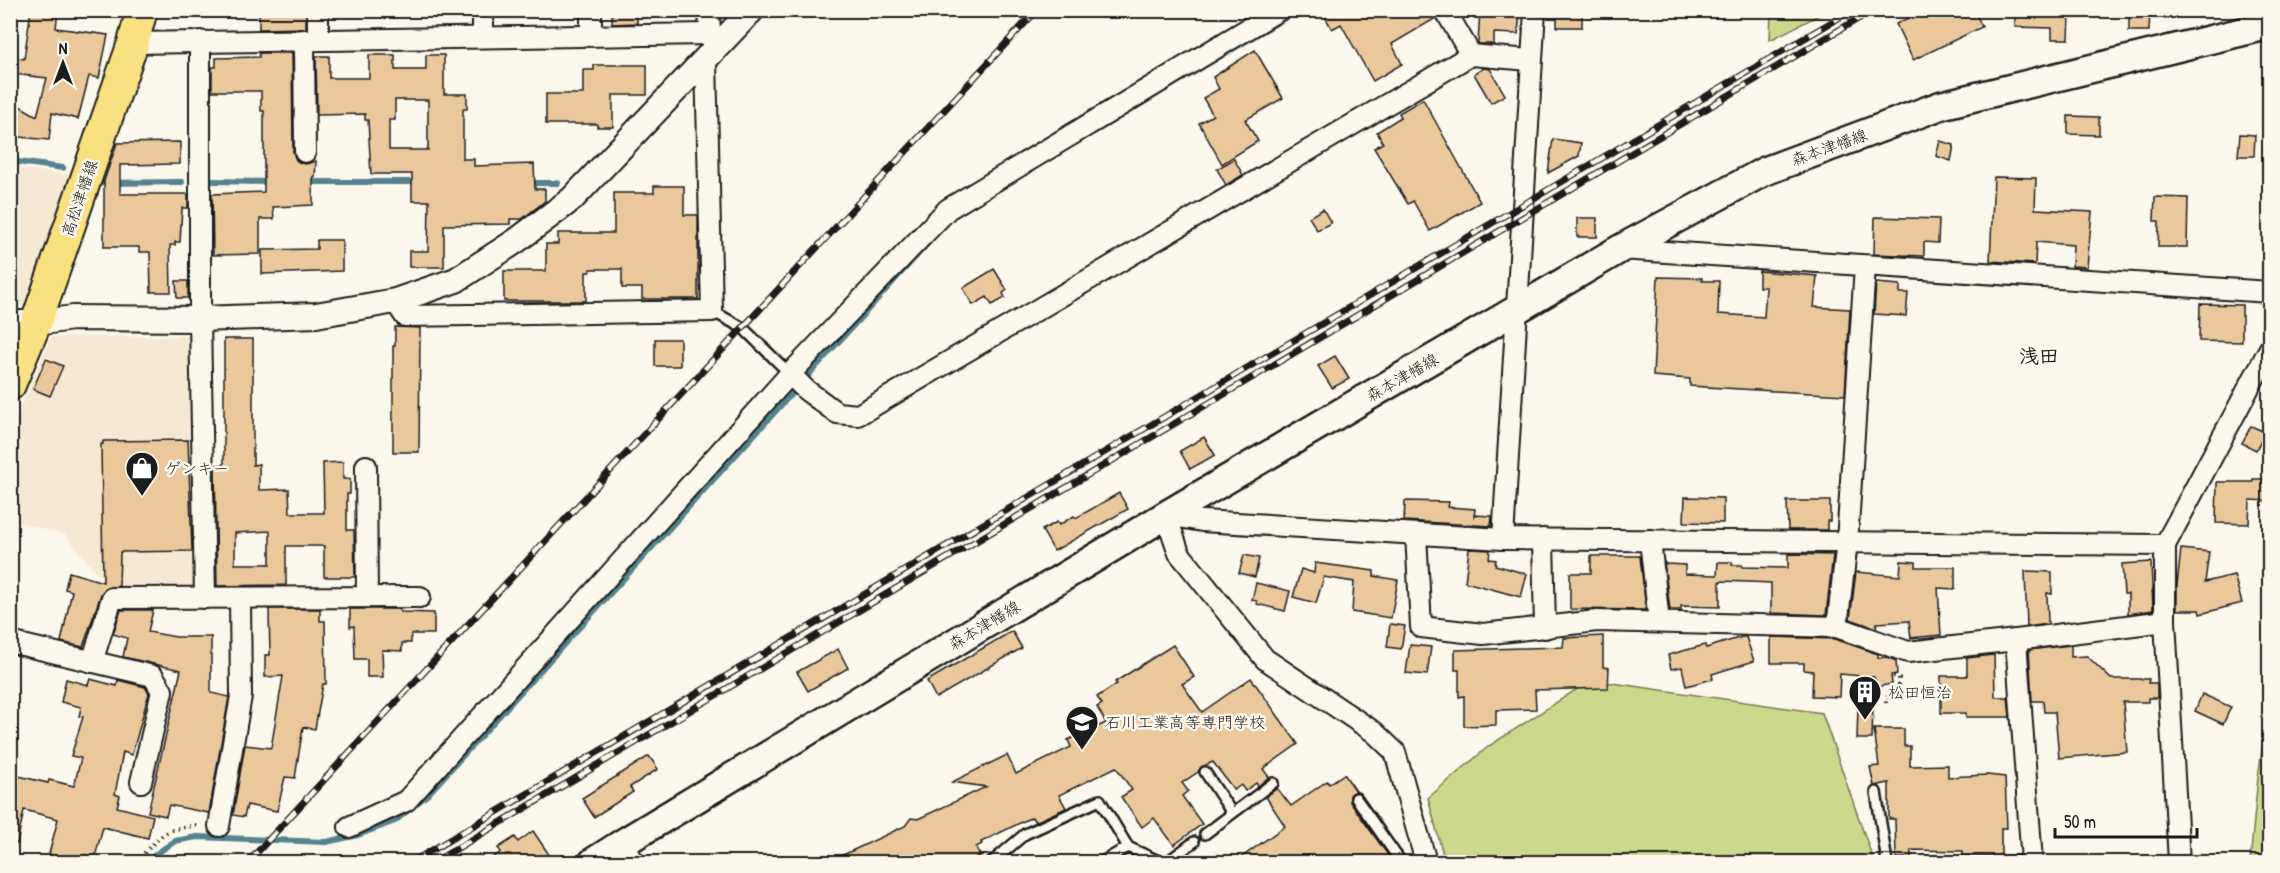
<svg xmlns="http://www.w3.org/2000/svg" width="2280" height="873" viewBox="0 0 2280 873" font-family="'Patrick Hand','Klee One',sans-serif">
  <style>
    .built { fill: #f6e9d4 }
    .green { fill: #ccd98d; stroke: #747a54; stroke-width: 1.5 }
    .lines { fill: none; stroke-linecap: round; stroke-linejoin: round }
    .stream { stroke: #54838d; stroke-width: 6 }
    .building { fill: #ebc89c; stroke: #1c1c1c; stroke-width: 1.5; fill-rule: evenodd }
    .service-casing { stroke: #1c1c1c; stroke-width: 14 }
    .minor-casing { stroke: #1c1c1c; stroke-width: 24 }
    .tertiary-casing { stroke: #1c1c1c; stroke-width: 28 }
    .secondary-casing { stroke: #1c1c1c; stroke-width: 32 }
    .primary-casing { stroke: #1c1c1c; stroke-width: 34 }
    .path { stroke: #1c1c1c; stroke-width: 4; stroke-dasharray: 1.5 4.5; stroke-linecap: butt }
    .service { stroke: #fbf7ec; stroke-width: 9 }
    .minor { stroke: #fbf7ec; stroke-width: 20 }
    .tertiary { stroke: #fbf7ec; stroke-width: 24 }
    .secondary { stroke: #fbf7ec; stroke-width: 27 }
    .primary { stroke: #f9e181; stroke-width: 30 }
    .rail-casing { stroke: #1c1c1c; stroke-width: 7 }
    .rail { stroke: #fbf7ec; stroke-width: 4.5; stroke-dasharray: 14; stroke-linecap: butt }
    .labels { text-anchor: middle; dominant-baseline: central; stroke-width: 5; stroke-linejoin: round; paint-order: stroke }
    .street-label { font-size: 16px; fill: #1c1c1c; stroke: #fbf7ec }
    .poi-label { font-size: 16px; fill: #1c1c1c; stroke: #fbf7ec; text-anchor: start }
    .quarter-label { font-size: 20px; font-weight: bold; fill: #1c1c1c; stroke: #fbf7ec }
  </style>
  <rect width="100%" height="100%" fill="#fbf7ec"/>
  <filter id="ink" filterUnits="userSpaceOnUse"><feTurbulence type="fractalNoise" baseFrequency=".0167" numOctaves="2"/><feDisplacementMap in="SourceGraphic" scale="12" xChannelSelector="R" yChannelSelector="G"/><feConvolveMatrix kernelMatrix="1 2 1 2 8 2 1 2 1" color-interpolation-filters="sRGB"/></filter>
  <g filter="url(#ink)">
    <g class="built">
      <path d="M11,167L78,176L35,296L18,306H11Z"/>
      <path d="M192,336L194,588H110L65,535L11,520V430L51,337Z"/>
    </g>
    <g class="green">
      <path d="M1771,11V10L1827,11L1770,40Z"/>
      <path d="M1591,680L1822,713L1874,862H1445L1428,798L1489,746Z"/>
      <path d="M2269,701V862H2250L2258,777Z"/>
    </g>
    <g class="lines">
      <g class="stream">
        <path d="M10,20L16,10"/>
        <path d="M1094,132L1298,10"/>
        <path d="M10,161L63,168"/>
        <path d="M213,181L270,182"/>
        <path d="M307,182H420"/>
        <path d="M102,183L182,182"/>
        <path d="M529,183H558"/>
        <path d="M149,862L156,854L175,841L197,837L326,842L358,835L395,821L428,794L929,242"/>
      </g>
    </g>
    <g class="building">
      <path d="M31,10H58L56,28L108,35L99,78L89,76L78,119L52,113L49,140L10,136L13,102L37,116L47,78L14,74L16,58L24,59Z"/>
      <path d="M259,10L306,11V28L259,29Z"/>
      <path d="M612,10H637V23L612,24Z"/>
      <path d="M1321,10H1433L1436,18L1392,44L1402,64L1373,81L1341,24L1332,29Z"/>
      <path d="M1480,10H1520L1518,34L1494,33V44H1478Z"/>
      <rect x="1557" y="10" width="25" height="17"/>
      <path d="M1924,10H1974L1982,27L1913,60L1896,24Z"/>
      <path d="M2015,10L2070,13L2069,39H2052V28L2015,27Z"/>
      <path d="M2129,10H2150L2149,31H2129Z"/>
      <path d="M1255,50L1283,98L1245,120L1258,141L1222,164L1199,123L1213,115L1203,98L1219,89L1213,77Z"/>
      <path d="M259,53H292L293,152L296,160L300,163L306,164L316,161L315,177H313V205L273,207L274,219H260V254L213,255L212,194L264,192V111H261V91H212V67H216V58L259,57Z"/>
      <path d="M369,55H395V70H426V55H444V94H467V109H463V159H474V166L534,164L535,189H545V201L522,219H510V224L444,225V267H409V251H428L429,201H412V174H371L368,120H365V114L317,115L316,56H329V78H369ZM395,100H428V150H389V120H395Z"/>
      <path d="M594,65H647V95H613V127H597V124H546V94H583V70H594Z"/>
      <path d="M1484,68L1490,69L1505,95L1491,103L1474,74Z"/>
      <path d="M1423,99L1480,202L1430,231L1413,201L1408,204L1374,148L1383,143L1377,132L1401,117L1399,113Z"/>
      <path d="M2068,116L2099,117V135L2068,134Z"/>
      <path d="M2240,134L2255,135L2254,156H2238Z"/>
      <path d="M1553,139L1581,143L1579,156L1548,173Z"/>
      <path d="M1940,141L1954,145L1951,161L1936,156Z"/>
      <path d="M180,142V164L120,165V194H188V208H182L180,242H175V245H170L171,292H151L150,252H139V247H104V181L117,143Z"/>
      <path d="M1234,159L1243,175L1226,185L1217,169Z"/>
      <path d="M1994,177L2036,178L2035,209L2092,212L2087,267L2072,266L2073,245L2036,242L2035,264L1990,261Z"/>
      <path d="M654,186H684V215H698V299H642V288H622V269H590V272H586V301H504V271H546V244H558V233H614V193H654Z"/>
      <path d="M2155,197L2188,198L2187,247H2158L2159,221H2154Z"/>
      <path d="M1323,209L1331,223L1317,230L1309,217Z"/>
      <path d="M1875,217L1939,219L1938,243L1924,242V256L1874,254Z"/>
      <rect x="1577" y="218" width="20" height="19"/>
      <path d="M317,240H342V271L262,274V250L317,249Z"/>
      <path d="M994,269L1007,290L1003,293L1005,298L992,305L987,297L973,305L963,288Z"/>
      <path d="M1759,271L1817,276L1814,307L1850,309L1845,395L1690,386V379L1653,376L1658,277L1702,278V281H1719L1718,314L1764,317L1766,287H1759Z"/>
      <path d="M176,281H188V298H177Z"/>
      <path d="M1876,283L1900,285V293H1908L1906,316L1874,314Z"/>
      <path d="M2200,304L2242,305V342L2199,341Z"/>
      <path d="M395,327L420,328L419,452H393V346H395Z"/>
      <path d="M224,339H253V465L259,464V490L289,489L290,513H324L323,463L343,462V479H350V494H347V530H354L355,577H324V546H286V585L217,586L215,465H224ZM270,531V564H235V533Z"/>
      <rect x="655" y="339" width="25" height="27"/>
      <path d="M1335,356L1349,379L1332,388L1318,366Z"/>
      <path d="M46,359L63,366L50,396L33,389Z"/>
      <path d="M2251,426L2265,432L2256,450L2242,443Z"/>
      <path d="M1204,437L1215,455L1190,469L1180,451Z"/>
      <path d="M188,440L192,551L120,552L119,586L106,588L101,594L83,647L61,642L72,591L65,589L69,572L103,582L101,444H103V441Z"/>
      <path d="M2253,479H2270V501L2250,500L2249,524L2216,523L2217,482H2253Z"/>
      <path d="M1119,493L1128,509L1054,551L1042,530L1057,522L1059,525L1074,516L1076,518Z"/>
      <path d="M1685,497L1723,498V523L1684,522Z"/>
      <path d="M1405,501L1449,502L1448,507L1475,509L1474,518V515L1492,516L1491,526L1404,521Z"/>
      <path d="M1787,501H1830V521H1827V530H1788Z"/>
      <path d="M1469,549L1490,550L1489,559L1496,560L1495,565L1527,574L1521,597L1465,582Z"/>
      <path d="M2181,549L2209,552L2205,582L2234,575L2242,603L2200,614L2199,610H2177V585Z"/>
      <path d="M1788,554L1833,555L1826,615L1771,613V583L1749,582L1720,581V607L1681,606V610H1670L1664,562L1666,564L1685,565V574L1717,575L1718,562H1732V565H1742V567L1788,568Z"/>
      <path d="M1244,555L1259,558L1255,577L1239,573Z"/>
      <path d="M1591,556H1640L1646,610L1570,609V573H1591Z"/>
      <path d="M1901,561L1916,562V567H1955V589L1938,588L1941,635L1911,638L1909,621L1877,623L1876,628L1850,619L1856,572L1900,576Z"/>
      <path d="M2151,562L2153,610L2128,614V594H2124L2122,564Z"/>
      <path d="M1315,563L1374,571V576L1398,580L1391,618L1352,612L1354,582L1324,577L1316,603L1293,597L1301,569L1314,573Z"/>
      <path d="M2025,571L2052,572V594L2047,593L2048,624L2027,627Z"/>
      <path d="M1256,583L1290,591L1285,611L1257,604V601L1252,600Z"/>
      <path d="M269,609H320V621H325L326,684H323L315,729L303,727L295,778L285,777L277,811L247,805L244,817L233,815L245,745L271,748L283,676L265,677V655H270Z"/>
      <path d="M350,609H400V612L434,613V634H411V643H402V651L382,650L383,677H367V659H355L354,626L350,627Z"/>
      <path d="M121,610H153L148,632L176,637H211V693L229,697L209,813L169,805L166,816L148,812L181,670L123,657L127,638L113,634Z"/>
      <path d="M1390,624L1405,626L1401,649L1387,647Z"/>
      <path d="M1012,631L1022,648L936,698L927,681Z"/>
      <path d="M1603,636V667L1609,668L1608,688L1535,690L1536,709L1496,710V725L1464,726V696L1459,697V670H1455V650L1563,647L1564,638Z"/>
      <path d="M1742,637H1746L1754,661L1712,674L1713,679L1686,686L1682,667L1671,669L1668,655L1705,645L1706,648Z"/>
      <path d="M1771,637L1835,639L1878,654V658L1887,657L1896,661L1897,674L1891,675L1892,684L1876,687L1874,677L1840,674L1839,697L1812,696L1813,671L1804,670V663H1771Z"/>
      <path d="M1173,645L1194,677L1182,684L1202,712L1251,678L1298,744L1263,769L1269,777L1258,786L1256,783L1245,791L1241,785L1234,790L1213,762L1201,767L1198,772L1182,783L1188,791L1182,796L1202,824L1174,845L1154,818L1142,827L1121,797L1132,790L1116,767L1059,795L1066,808L1035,822L1032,817L981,842L982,844L976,847L980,856L965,862H828L905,826L911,818L918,819L986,787L952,782L1007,755L1016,774L1071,747L1068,740L1106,723L1097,707L1102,704L1097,697L1117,684L1115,682Z"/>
      <path d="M1410,645L1431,647L1427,675L1406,673Z"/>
      <path d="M2071,645V657L2087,656L2111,679H2149L2148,683H2157V698H2148V702H2123L2127,752L2059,758L2055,712H2044L2043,701H2032L2029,650Z"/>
      <path d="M838,649L848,668L808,691L797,672Z"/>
      <path d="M1994,655L1995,697H2008L2010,717H1966V713H1941V676H1967V658Z"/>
      <path d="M66,679L88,685L90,679L117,686L118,680L145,687L149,693L132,755L123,752L115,794L120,796L117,807L153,816L148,838L103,827L95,857L84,855L83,858L71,856L70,860L49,854L58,819L24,810L17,844L10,843V774L48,783L49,780L74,786L81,758L71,756L83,717L79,716L81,707L61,702Z"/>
      <path d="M2202,694L2231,707L2223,724L2195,711Z"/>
      <path d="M1858,704H1873L1872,739H1857Z"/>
      <path d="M1874,729H1904V746H1910V766L1948,765V777L1987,775L2005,777L2007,828H2001V857L1963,856V851L1911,850V858H1896L1895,819H1889V783L1874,786L1870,767L1879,766Z"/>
      <path d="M649,756L658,769L630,787L633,792L594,817L582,798Z"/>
      <path d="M1344,774L1356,791L1350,795V802L1393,862H1329L1325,857L1317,862H1235L1285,826L1266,797L1277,788L1291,806L1327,781L1329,784Z"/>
      <path d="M533,831L550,856L541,862H486L501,852L498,848L515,837L518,842Z"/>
    </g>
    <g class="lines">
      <g class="service-casing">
        <g id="service">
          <path d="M712,311L743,328L791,375"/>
          <path d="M1205,772L1232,813"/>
          <path d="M1876,792L1887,862"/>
          <path d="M1356,798L1401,862"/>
          <path d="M1205,834L1273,783"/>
          <path d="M627,843L640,862"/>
          <path d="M1128,847L1161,862"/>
          <path d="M992,862L1025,834L1100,800L1128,847L1102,862"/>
          <path d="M1167,862L1194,842"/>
          <path d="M2006,862L2032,861"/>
        </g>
      </g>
      <g class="minor-casing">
        <g id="minor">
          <path d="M318,10V39"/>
          <path d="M483,10V37"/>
          <path d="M591,10V35"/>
          <path d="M709,10L710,34"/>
          <path d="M1445,10L1471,55"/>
          <path d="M304,40L305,152"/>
          <path d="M200,41V319L205,598"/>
          <path d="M133,43L710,34L723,41"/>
          <path d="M1620,249L2270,292"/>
          <path d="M395,301L405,316L712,311L706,61"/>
          <path d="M793,377L806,390L837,413L858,415L1471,55L1530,60"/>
          <path d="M366,466L367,597"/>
          <path d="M1416,534L1421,627L1483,634L1597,621L1837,627L1908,652L2016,640L2165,621"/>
          <path d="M1503,539L1535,10"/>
          <path d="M1543,539L1545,628"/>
          <path d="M1650,540L1659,622"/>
          <path d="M2165,545V621L2179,862"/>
          <path d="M1837,627L1847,542L1865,266"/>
          <path d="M2016,640L2032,862"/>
          <path d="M10,642L153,676L162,691L141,782"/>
          <path d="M92,662L112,598L420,597"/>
          <path d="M219,826L241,696L240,598"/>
          <path d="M349,827L406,801L790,374L948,209L1279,10"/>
          <path d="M1426,862L1395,752L1374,732L1265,659L1179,553L1166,515L1202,521L1503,539L2165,545L2270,348"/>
        </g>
      </g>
      <g class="tertiary-casing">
        <path id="tertiary" d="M10,323H36L73,318L200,319L316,315L395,301L456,280L516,241L572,199L752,10"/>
      </g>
      <g class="secondary-casing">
        <path id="secondary" d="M593,862L626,841L1166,515L1620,249L1765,171L1942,105L2270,25"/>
      </g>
      <g class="primary-casing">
        <path id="primary" d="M10,385L36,323L133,43L142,10"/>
      </g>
      <g class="path">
        <path d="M1886,703V698L1899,688V678L1890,675"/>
        <path d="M136,862C160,837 164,826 201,826"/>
      </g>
      <use href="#service" class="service"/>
      <use href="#minor" class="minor"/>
      <use href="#tertiary" class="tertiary"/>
      <use href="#secondary" class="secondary"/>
      <use href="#primary" class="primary"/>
      <g class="rail-casing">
        <g id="rail">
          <path d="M248,862L1037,10"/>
          <path d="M412,862L1852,10"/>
          <path d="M434,862L1873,10"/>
        </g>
      </g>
      <use href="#rail" class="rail"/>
    </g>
  </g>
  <defs>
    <g id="shop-pin" transform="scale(1.725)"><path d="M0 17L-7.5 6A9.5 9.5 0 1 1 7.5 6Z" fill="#1c1c1c" stroke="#fbf7ec"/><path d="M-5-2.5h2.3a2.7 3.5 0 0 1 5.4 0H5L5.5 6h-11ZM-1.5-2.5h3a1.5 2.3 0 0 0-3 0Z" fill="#fff"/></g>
    <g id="building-pin" transform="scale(1.725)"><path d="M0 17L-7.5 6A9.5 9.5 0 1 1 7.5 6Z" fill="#1c1c1c" stroke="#fbf7ec"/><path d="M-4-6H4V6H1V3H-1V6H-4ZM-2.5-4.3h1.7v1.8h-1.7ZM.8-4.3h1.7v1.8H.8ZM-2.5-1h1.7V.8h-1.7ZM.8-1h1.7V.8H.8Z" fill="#fff"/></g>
    <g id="school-pin" transform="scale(1.725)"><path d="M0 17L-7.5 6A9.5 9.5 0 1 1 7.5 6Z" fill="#1c1c1c" stroke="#fbf7ec"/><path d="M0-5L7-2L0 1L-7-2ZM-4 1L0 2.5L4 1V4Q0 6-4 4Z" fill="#fff"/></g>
  </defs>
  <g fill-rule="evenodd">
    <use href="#shop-pin" x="142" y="468"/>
    <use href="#building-pin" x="1865" y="692"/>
    <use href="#school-pin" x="1082" y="722"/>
  </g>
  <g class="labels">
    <g class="street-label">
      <text transform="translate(1829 147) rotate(-20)">森本津幡線</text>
      <text transform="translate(79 198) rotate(-71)">高松津幡線</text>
      <text transform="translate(1402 377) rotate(-30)">森本津幡線</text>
      <text transform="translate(984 625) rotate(-31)">森本津幡線</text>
    </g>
    <g class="poi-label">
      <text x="165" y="468">ゲンキー</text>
      <text x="1888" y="692">松田恒治</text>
      <text x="1105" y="722">石川工業高等専門学校</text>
    </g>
    <g class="quarter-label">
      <text x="2039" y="355">浅田</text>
    </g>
  </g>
  <rect width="2280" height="873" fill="none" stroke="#fbf7ec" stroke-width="36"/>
  <rect x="18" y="18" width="2244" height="837" fill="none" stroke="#1c1c1c" stroke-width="2" filter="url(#ink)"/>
  <g transform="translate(63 63)" stroke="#fbf7ec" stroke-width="4.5" paint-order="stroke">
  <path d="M0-4.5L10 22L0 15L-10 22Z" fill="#1c1c1c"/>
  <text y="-9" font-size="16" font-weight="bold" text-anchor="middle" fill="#1c1c1c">N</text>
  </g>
  <path d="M2055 828v9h142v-9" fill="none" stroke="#1c1c1c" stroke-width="3"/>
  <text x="2064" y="828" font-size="18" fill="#1c1c1c" stroke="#fbf7ec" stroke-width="4.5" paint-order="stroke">50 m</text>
</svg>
